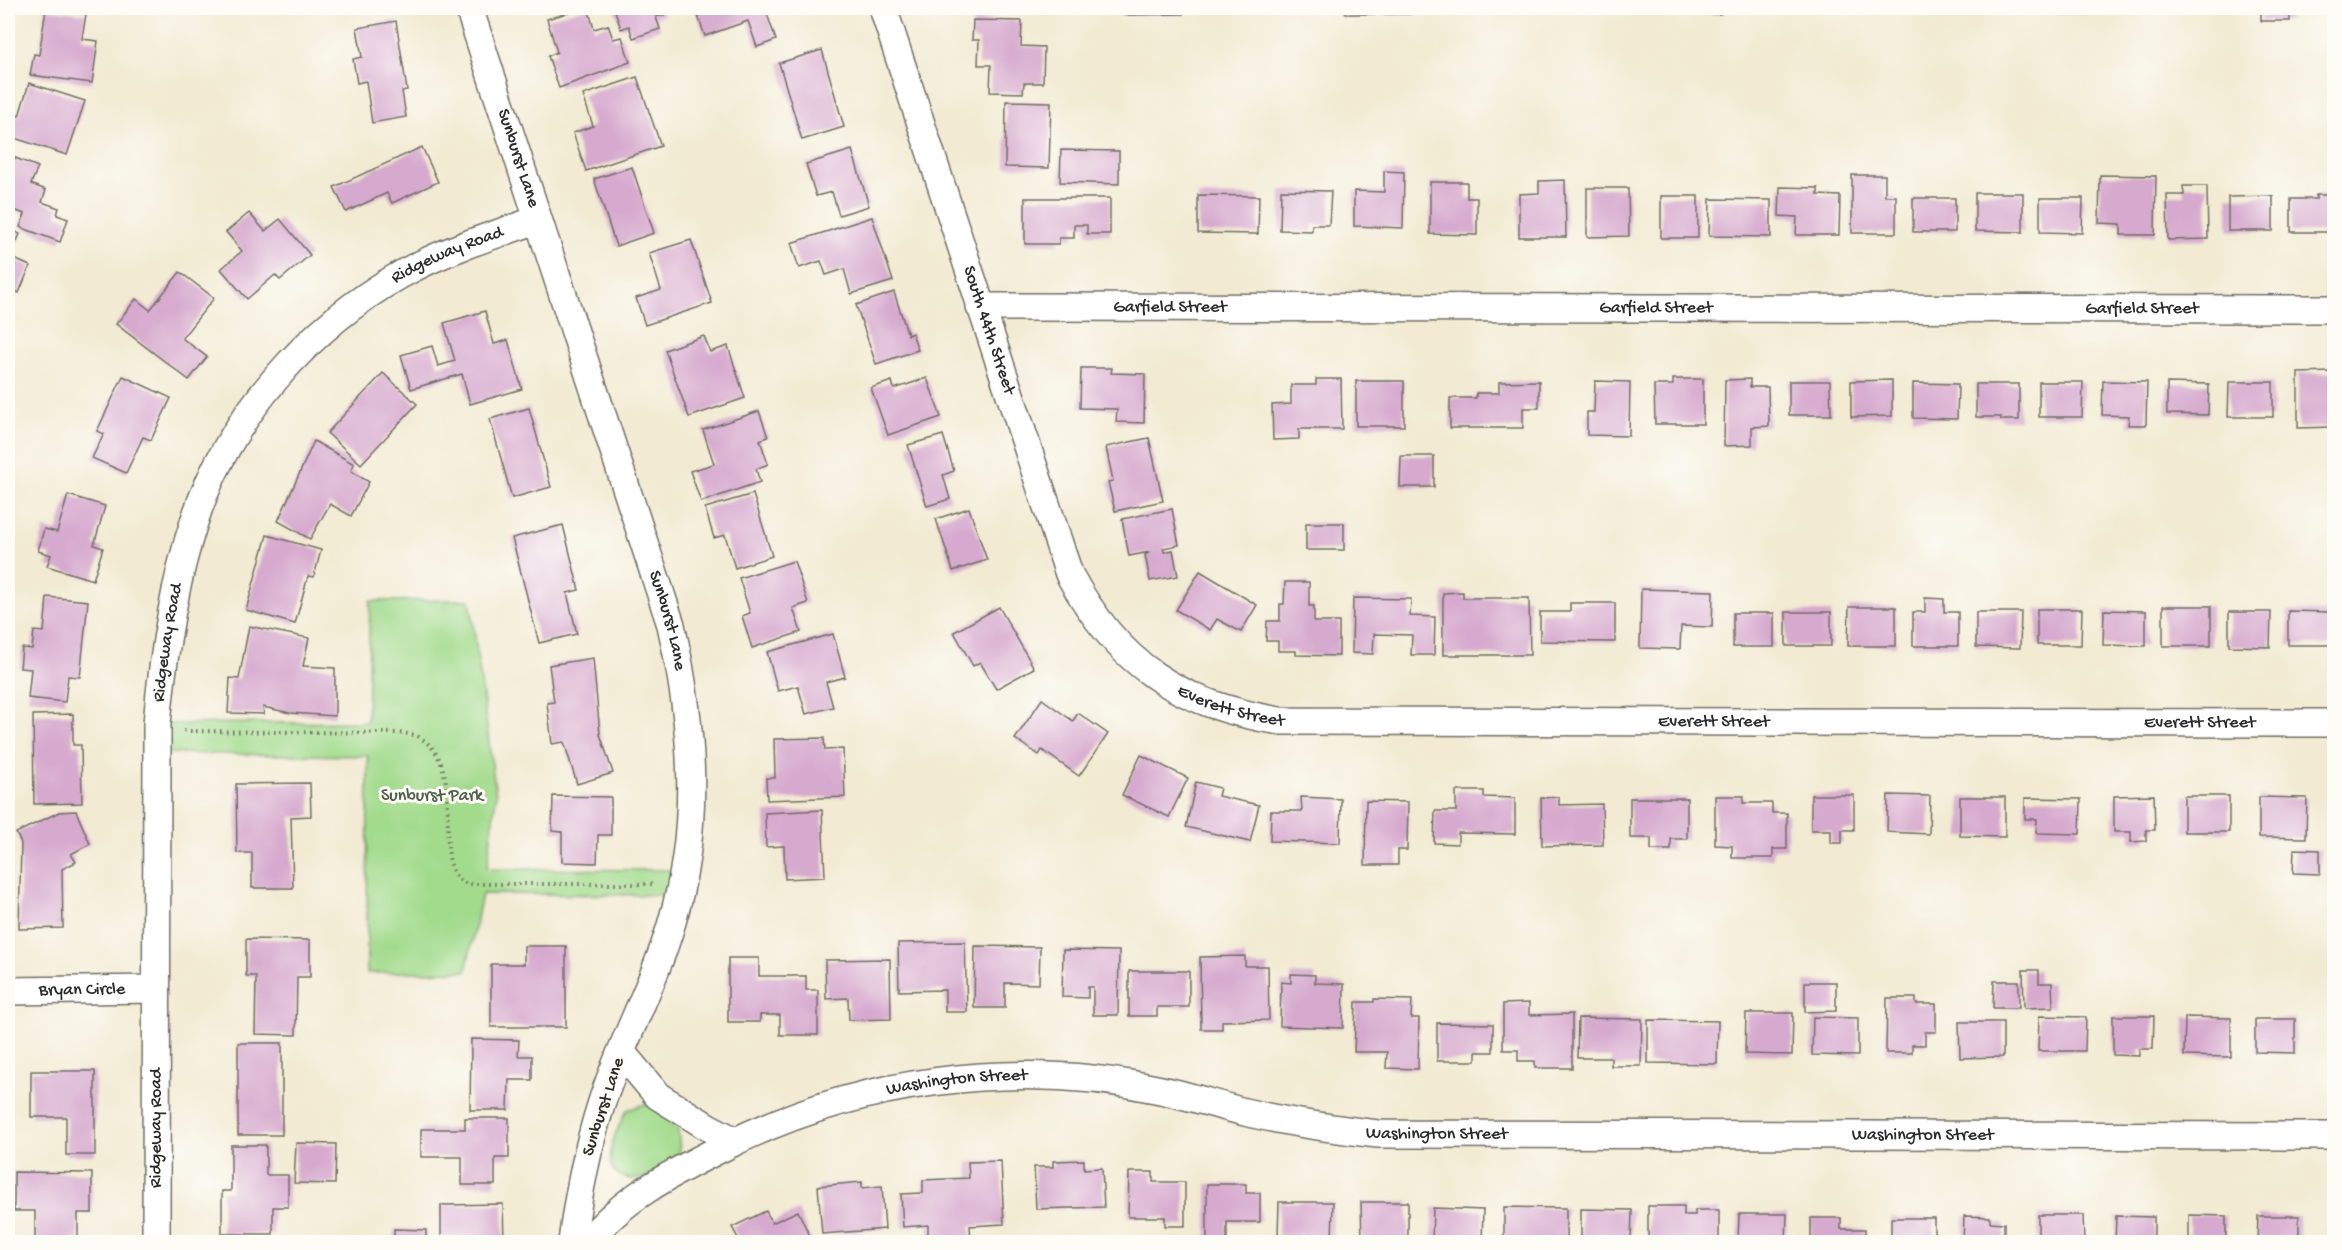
<svg xmlns="http://www.w3.org/2000/svg" width="2342" height="1250" viewBox="0 0 2342 1250" font-family="'Gochi Hand',sans-serif">
  <style>
    .green { fill: #a3db8d; stroke: #67835c; stroke-width: 1.5 }
    .building { fill: #d6a9ce }
    .lines { fill: none; stroke-linecap: round; stroke-linejoin: round }
    .minor-casing { stroke: #716e65; stroke-width: 30 }
    .path { stroke: #716e65; stroke-width: 4; stroke-dasharray: 1.5 4.5; stroke-linecap: butt }
    .minor { stroke: #fff; stroke-width: 27 }
    .labels { text-anchor: middle; dominant-baseline: central; stroke-width: 6; stroke-linejoin: round; paint-order: stroke }
    .street-label { font-size: 18px; fill: #2b2b2b; stroke: #fdfcf7 }
    .park-label { font-size: 18px; fill: #4f6048; stroke: #fdfcf7 }
  </style>
  <rect width="100%" height="100%" fill="#fdfcf7"/>
  <filter id="ink" filterUnits="userSpaceOnUse"><feTurbulence type="fractalNoise" baseFrequency=".0167" numOctaves="2"/><feDisplacementMap in="SourceGraphic" scale="12" xChannelSelector="R" yChannelSelector="G"/><feConvolveMatrix kernelMatrix="1 2 1 2 8 2 1 2 1" color-interpolation-filters="sRGB"/></filter>
  <filter id="wash" filterUnits="userSpaceOnUse"><feTurbulence type="fractalNoise" baseFrequency=".008" numOctaves="4" result="noise"/><feDisplacementMap in="SourceGraphic" scale="24" xChannelSelector="R" yChannelSelector="G"/><feGaussianBlur stdDeviation="1.35" result="paint"/><feColorMatrix in="noise" values="0 0 0 0 0 0 0 0 0 0 0 0 0 0 0 0 0 1.4 0 .05"/><feComposite in="paint" operator="in"/></filter>
  <g filter="url(#wash)">
    <rect width="100%" height="100%" fill="#f2ead2"/>
    <g class="green">
      <path d="M470,600L496,795L487,869L684,870L678,895L482,894L466,971L367,973L368,756L157,753V724L367,722L370,601Z"/>
      <path d="M645,1104L654,1107L678,1130L680,1153C662,1171 635,1191 613,1170C605,1151 618,1127 627,1110Z"/>
    </g>
    <g id="blocks">
      <g class="building">
        <path d="M584,8H588L594,29L608,25L613,39L622,37L630,62L559,88L548,56L557,52L547,19Z"/>
        <path d="M614,8H661L664,15L656,17L660,29L633,38L629,26L621,29Z"/>
        <path d="M695,8H765L776,40L757,47L748,21L705,36Z"/>
        <path d="M955,8H981L980,14H954Z"/>
        <path d="M1124,8H1183V14L1124,15Z"/>
        <rect x="1345" y="8" width="66" height="6"/>
        <path d="M1422,8H1469V11L1422,10Z"/>
        <path d="M1679,8H1720V14L1679,13Z"/>
        <path d="M1754,8H1787L1788,11H1754Z"/>
        <rect x="2053" y="8" width="35" height="5"/>
        <rect x="2261" y="8" width="29" height="13"/>
        <path d="M46,9L86,14L82,39L98,41L92,83L30,75L34,54L39,55Z"/>
        <path d="M973,20L1022,21L1021,46L1044,47L1043,83H1024L1023,93L990,92L991,65H978L979,40H972Z"/>
        <path d="M396,21L407,90L402,91L406,117L372,123L366,81L357,83L353,59L362,57L357,28Z"/>
        <path d="M822,50L844,127L802,140L779,63Z"/>
        <path d="M637,77L661,146L586,171L573,133L593,126L583,95Z"/>
        <path d="M29,83L85,101L67,155L8,136L13,114L19,116Z"/>
        <path d="M1006,101L1051,102L1049,168L1005,167Z"/>
        <path d="M422,147L438,182L392,203L387,193L346,212L334,187Z"/>
        <path d="M852,150L869,206L839,215L832,192L816,196L806,164Z"/>
        <path d="M1061,150L1119,151V184L1060,182Z"/>
        <path d="M8,155L38,167L31,184L46,190L42,202L59,208L57,215L68,219L60,242L20,227L25,214L8,208Z"/>
        <path d="M632,167L654,233L616,246L594,179Z"/>
        <path d="M1384,171L1404,172L1403,228L1354,226V191L1384,192Z"/>
        <path d="M1852,175H1885V196H1896V233H1852Z"/>
        <path d="M2100,175L2156,176L2155,235H2121V224L2099,223Z"/>
        <path d="M1565,180L1566,237H1519V194L1539,193V181Z"/>
        <path d="M1430,182H1467V198H1477V235L1430,234Z"/>
        <path d="M2183,186H2207L2208,239L2168,240L2167,195H2184Z"/>
        <path d="M1780,187L1818,188V195L1840,196L1839,235H1796L1797,217L1779,216Z"/>
        <path d="M1587,188H1628L1629,236L1587,237Z"/>
        <path d="M1281,190L1331,191L1329,225H1312V231L1280,230Z"/>
        <path d="M1975,193H2023V232L1975,231Z"/>
        <path d="M1198,195L1259,196L1258,234L1198,233Z"/>
        <path d="M2316,195H2334V232H2291V199H2316Z"/>
        <rect x="1661" y="196" width="37" height="42"/>
        <path d="M2273,196V231H2228V197Z"/>
        <path d="M1025,198H1110V234H1087V225H1074V238H1059V244H1025Z"/>
        <rect x="1913" y="198" width="42" height="34"/>
        <path d="M2040,198H2083L2082,233L2040,232Z"/>
        <path d="M1710,199L1771,200V237L1709,236Z"/>
        <path d="M249,213L265,231L280,219L310,255L280,280L275,275L247,299L221,269L242,251L226,232Z"/>
        <path d="M872,217L893,281L851,294L844,269L826,275L821,261L799,268L791,243Z"/>
        <path d="M8,228L20,234L10,257L30,266L19,293L8,288Z"/>
        <path d="M691,240L712,303L645,325L636,298L661,290L649,253Z"/>
        <path d="M180,272L214,298L182,338L207,357L189,380L116,324L136,299L150,310Z"/>
        <path d="M894,292L908,335L912,333L918,350L876,364L856,305Z"/>
        <path d="M485,311L494,344L508,340L522,389L470,404L462,374L411,389L401,355L432,346L438,366L455,361L444,323Z"/>
        <path d="M704,336L710,352L728,346L745,398L689,417L665,350Z"/>
        <path d="M1081,368H1112L1111,373L1145,374L1144,423L1116,422L1117,409L1080,408Z"/>
        <path d="M2334,372V427L2298,428V373Z"/>
        <path d="M383,373L417,404L361,464L327,433Z"/>
        <path d="M123,376L171,398L151,440L143,437L126,473L92,458L104,434L97,431Z"/>
        <path d="M927,378L941,417L888,435L871,388L892,381L894,389Z"/>
        <path d="M1316,379H1341L1342,429H1299V439L1273,440L1272,405L1291,404V385H1316Z"/>
        <path d="M1673,379H1703V424H1655L1654,385H1673Z"/>
        <path d="M1750,379V387H1768L1769,426L1752,427V445L1724,446L1725,380Z"/>
        <path d="M1892,380V416L1851,417V381Z"/>
        <rect x="1356" y="381" width="48" height="45"/>
        <path d="M1539,381V408H1523V428H1450V398H1476V393H1499V382Z"/>
        <path d="M1595,381L1630,382L1629,436L1587,435V412H1594Z"/>
        <path d="M1789,381H1830L1831,415H1789Z"/>
        <path d="M2103,381L2147,382L2146,425H2128L2129,416L2102,415Z"/>
        <path d="M2039,382H2083L2082,417H2039Z"/>
        <path d="M2229,382H2273V417H2228Z"/>
        <path d="M1913,383L1958,384L1957,419L1913,418Z"/>
        <path d="M2167,383L2209,384L2208,415L2167,414Z"/>
        <path d="M1976,384H2019V420H2001V417H1976Z"/>
        <path d="M529,408L551,487L512,498L490,419Z"/>
        <path d="M759,411L768,437L760,440L768,464L756,469L760,482L701,502L690,471L714,464L703,430Z"/>
        <path d="M943,435L954,471L943,475L950,499L927,506L908,445Z"/>
        <path d="M1149,438L1163,501L1115,511L1108,482L1113,481L1106,447Z"/>
        <path d="M314,441L354,464L351,471L369,482L351,516L330,504L310,539L278,521Z"/>
        <path d="M1401,456H1434V487H1400Z"/>
        <path d="M753,494L772,556L735,568L725,535L714,538L705,508Z"/>
        <path d="M68,495L105,506L94,545L103,548L93,580L47,566L51,555L38,551L44,529L57,532Z"/>
        <path d="M969,508L987,560L953,571L936,519Z"/>
        <path d="M1172,509L1179,545L1163,548L1164,552L1173,550L1178,576L1150,581L1145,555L1150,552L1129,556L1122,519Z"/>
        <rect x="1306" y="523" width="38" height="27"/>
        <path d="M563,525L579,590L567,593L577,634L539,643L512,538Z"/>
        <path d="M267,535L321,550L314,577L308,576L295,624L246,610Z"/>
        <path d="M794,561L808,603L793,608L801,632L752,648L742,616L750,613L739,578Z"/>
        <path d="M1200,571L1257,605L1241,632L1217,619L1210,630L1176,610Z"/>
        <path d="M1285,582H1309V606H1314V622H1339V656L1296,655V651H1278V641H1266L1267,621H1280V604H1284Z"/>
        <path d="M1641,589L1713,591L1712,627L1681,626L1680,649L1640,648Z"/>
        <path d="M1463,592V598H1529L1530,655H1443V593Z"/>
        <path d="M47,597L88,601L80,677L68,676L65,702L28,698L31,669L20,668L22,648L32,649L34,631L44,632Z"/>
        <path d="M1353,598L1411,599L1410,616L1435,617L1434,655H1411L1412,635L1374,634L1373,654L1352,653Z"/>
        <path d="M1925,598L1944,599V612H1958V646H1913V612H1925Z"/>
        <path d="M1570,603H1615V642L1540,641V612H1570Z"/>
        <rect x="2163" y="606" width="48" height="40"/>
        <path d="M999,607L1034,668L996,689L980,662L973,666L954,632Z"/>
        <path d="M1849,607H1896V646H1848Z"/>
        <path d="M2037,609H2082L2081,645H2037Z"/>
        <path d="M2104,610L2146,611V646L2103,645Z"/>
        <path d="M2288,611L2332,612V645H2288Z"/>
        <rect x="1786" y="612" width="45" height="34"/>
        <path d="M1976,612H2021L2020,648L1976,647Z"/>
        <path d="M2229,612H2271L2270,647L2229,646Z"/>
        <rect x="1733" y="613" width="41" height="34"/>
        <path d="M249,626L309,638L303,666L335,668V716L290,713L263,707L264,714L228,713L230,678L239,679Z"/>
        <path d="M833,634L845,677L826,682L833,707L806,714L798,686L778,691L767,652Z"/>
        <path d="M593,658L600,734L613,773L577,784L564,742L552,744L547,703L554,702L549,665Z"/>
        <path d="M1042,699L1073,721L1078,713L1108,734L1079,776L1042,750L1039,755L1015,739Z"/>
        <path d="M73,714V745H81L82,803L34,804L33,715Z"/>
        <path d="M824,738L825,750L843,749L845,797L767,800L766,778H775L774,739Z"/>
        <path d="M1141,755L1188,778L1169,817L1122,795Z"/>
        <path d="M1196,782L1220,788L1218,796L1259,805L1250,842L1186,827Z"/>
        <path d="M310,783L311,816L291,817L293,888H252V853H237L236,784Z"/>
        <path d="M1456,791H1484V797L1515,798V834L1458,833V844L1434,843L1435,811H1456Z"/>
        <path d="M1811,795H1854V830H1842V843H1831V830H1811Z"/>
        <path d="M1888,795L1930,796L1929,834L1887,832Z"/>
        <path d="M2154,795L2155,830H2146V841L2131,842V832H2114V796Z"/>
        <path d="M553,796L611,797V835H598L597,863L562,862V832L552,831Z"/>
        <path d="M1715,796H1744L1743,803H1772V813H1787V849H1773V858H1732V846L1715,845Z"/>
        <rect x="2184" y="796" width="45" height="36"/>
        <path d="M1301,797L1341,799L1340,843L1270,841L1271,811H1302Z"/>
        <path d="M1559,797V805L1602,804L1603,845L1542,846L1541,798Z"/>
        <path d="M1960,797H2005V837L1960,836Z"/>
        <path d="M2259,797L2307,798L2306,838L2259,837Z"/>
        <path d="M1630,798H1687V839H1671V850H1651V838H1630Z"/>
        <path d="M2025,798L2081,799L2080,834L2036,833L2037,819H2025Z"/>
        <path d="M1366,801L1408,802L1407,850H1398V865H1365Z"/>
        <path d="M822,810L825,877L785,879L784,846L766,847L765,813Z"/>
        <path d="M76,811L90,844L71,854L76,862L62,869L63,928L19,929L21,843L16,833L59,812Z"/>
        <path d="M2294,849L2320,850V874L2293,873Z"/>
        <path d="M246,939L310,940V977H297L296,1035L255,1034L256,976H246Z"/>
        <path d="M965,942L967,1012H945V990L899,991L898,943Z"/>
        <path d="M524,946H566V1027H491V964H524Z"/>
        <path d="M975,946L1040,947L1039,984L1005,983V1008H974Z"/>
        <path d="M1063,950L1119,951L1118,1015H1093V987H1088V998L1062,997Z"/>
        <path d="M1245,956V966H1268L1269,1020L1222,1021V1029H1201L1200,957Z"/>
        <path d="M728,958H759V976H806V990H818V1035H780V1015H760V1022H728Z"/>
        <path d="M890,959L891,1019L849,1020L848,998L826,999L825,960Z"/>
        <path d="M2023,970H2039V983H2052L2053,1007L2024,1008Z"/>
        <path d="M1129,971H1189V1007H1157V1016H1129Z"/>
        <path d="M1291,974L1315,975V983L1344,984L1343,1028L1280,1026L1281,982L1291,983Z"/>
        <path d="M1994,981H2019V1008H1993Z"/>
        <path d="M1805,982H1836V1011L1805,1012Z"/>
        <path d="M1887,998H1916V1004H1936V1032H1925V1045H1912V1053H1886Z"/>
        <path d="M1374,999L1412,1000L1411,1018H1419L1418,1069L1386,1068L1387,1052H1354L1356,1002H1374Z"/>
        <path d="M1529,1003V1015L1572,1014V1068H1535V1061H1518V1050H1503V1004Z"/>
        <path d="M1746,1013H1793L1792,1055L1745,1054Z"/>
        <path d="M2039,1016L2086,1017L2085,1051H2038Z"/>
        <path d="M2113,1016H2154L2153,1049H2139V1056L2113,1055Z"/>
        <path d="M1813,1017L1858,1018V1056L1812,1055Z"/>
        <path d="M2185,1017L2231,1018V1057L2184,1056Z"/>
        <path d="M1578,1018L1642,1019L1641,1066H1611V1058H1577Z"/>
        <path d="M2255,1019H2295V1053L2255,1052Z"/>
        <path d="M1648,1020L1718,1021L1717,1064L1648,1063Z"/>
        <path d="M1959,1022H2003V1057L1960,1058Z"/>
        <path d="M1437,1023L1493,1024V1052H1476V1061H1437Z"/>
        <path d="M471,1039L519,1040L518,1056H532V1080H509L508,1110H470Z"/>
        <rect x="238" y="1043" width="44" height="92"/>
        <path d="M31,1071H95V1155H66V1117H31Z"/>
        <path d="M465,1118H509V1158H495V1185H462V1157H421V1129H465Z"/>
        <path d="M296,1143L336,1144L335,1184L294,1183Z"/>
        <path d="M231,1145H266V1175H288V1207H273V1234H222V1191H231Z"/>
        <path d="M1084,1160V1169L1102,1168L1104,1207L1036,1209L1034,1167H1053V1161Z"/>
        <path d="M1001,1161L1004,1224L970,1226L971,1240L928,1242V1225L903,1227L901,1194L923,1193V1180L969,1178L968,1162Z"/>
        <path d="M14,1172L92,1173V1213H78V1240L35,1239V1211H14Z"/>
        <path d="M1129,1172H1153V1182H1185V1226H1165V1217H1128Z"/>
        <path d="M862,1182V1188L882,1186L885,1229L822,1234L818,1186Z"/>
        <path d="M1207,1184H1246V1193H1260V1222H1227V1241H1207Z"/>
        <path d="M1279,1202H1333L1332,1242H1303V1235H1278Z"/>
        <path d="M1361,1202H1408V1242H1362Z"/>
        <path d="M503,1204L504,1242H456V1237L441,1238V1205Z"/>
        <path d="M1648,1206H1684V1215H1695V1210H1719V1242H1648Z"/>
        <path d="M1504,1207L1566,1208V1242H1504Z"/>
        <path d="M1433,1208L1483,1210L1482,1242H1432Z"/>
        <path d="M1581,1209L1632,1210L1631,1242H1581Z"/>
        <path d="M766,1211L772,1223L798,1211L812,1241L740,1242L732,1227Z"/>
        <path d="M1739,1214H1787L1786,1242H1738Z"/>
        <path d="M2038,1215H2083L2084,1242H2038Z"/>
        <path d="M2189,1215L2226,1216V1242H2189Z"/>
        <path d="M1964,1216L1990,1217V1222L2004,1223V1240H2016V1242H1963Z"/>
        <path d="M2116,1216L2154,1217V1242H2115Z"/>
        <path d="M2258,1216H2299V1242H2257Z"/>
        <path d="M1811,1218H1841V1229H1865V1242H1811Z"/>
        <rect x="1891" y="1218" width="43" height="24"/>
        <path d="M394,1229L426,1230V1242H394Z"/>
      </g>
    </g>
  </g>
  <g filter="url(#ink)">
    <use href="#blocks" fill-opacity="0" stroke="#716e65" stroke-width="1.5"/>
    <g class="lines">
      <g class="minor-casing">
        <g id="minor">
          <path id="s1" d="M469,8L671,625C693,723 701,824 672,922C654,985 621,1042 601,1105C587,1149 578,1196 572,1242"/>
          <path id="s2" d="M883,8L1069,574C1118,665 1179,705 1280,721L2334,723"/>
          <path id="s3" d="M980,307L2334,309"/>
          <path id="s4" d="M8,991L155,989"/>
          <path d="M622,1053L658,1096L708,1127L735,1141"/>
          <path id="s5" d="M156,1242L157,724C163,654 173,586 195,519C228,418 309,326 402,274C445,250 491,236 537,220"/>
          <path id="s6" d="M588,1242C621,1199 672,1173 720,1149C853,1080 1014,1058 1161,1090C1190,1096 1219,1106 1249,1113C1292,1123 1335,1129 1378,1134L2334,1136"/>
        </g>
      </g>
      <path class="path" d="M184,731L389,733C397,733 409,733 417,736C475,766 424,871 468,884H653"/>
      <use href="#minor" class="minor"/>
    </g>
  </g>
  <g class="labels">
    <g class="street-label">
      <text stroke="none"><textPath href="#s1" startOffset="158">Sunburst Lane</textPath></text>
      <text stroke="none"><textPath href="#s5" startOffset="1104">Ridgeway Road</textPath></text>
      <text stroke="none"><textPath href="#s3" startOffset="190">Garfield Street</textPath></text>
      <text stroke="none"><textPath href="#s3" startOffset="676">Garfield Street</textPath></text>
      <text stroke="none"><textPath href="#s3" startOffset="1162">Garfield Street</textPath></text>
      <text stroke="none"><textPath href="#s2" startOffset="339">South 44th Street</textPath></text>
      <text stroke="none"><textPath href="#s1" startOffset="644">Sunburst Lane</textPath></text>
      <text stroke="none"><textPath href="#s5" startOffset="600">Ridgeway Road</textPath></text>
      <text stroke="none"><textPath href="#s2" startOffset="813">Everett Street</textPath></text>
      <text stroke="none"><textPath href="#s2" startOffset="1298">Everett Street</textPath></text>
      <text stroke="none"><textPath href="#s2" startOffset="1784">Everett Street</textPath></text>
      <text stroke="none"><textPath href="#s4" startOffset="74">Bryan Circle</textPath></text>
      <text stroke="none"><textPath href="#s6" startOffset="411">Washington Street</textPath></text>
      <text transform="translate(604 1107) rotate(-72)">Sunburst Lane</text>
      <text stroke="none"><textPath href="#s5" startOffset="114">Ridgeway Road</textPath></text>
      <text stroke="none"><textPath href="#s6" startOffset="897">Washington Street</textPath></text>
      <text stroke="none"><textPath href="#s6" startOffset="1383">Washington Street</textPath></text>
    </g>
    <g class="park-label">
      <text x="432" y="796">Sunburst Park</text>
    </g>
  </g>
  <rect width="2342" height="1250" fill="none" stroke="#fdfcf7" stroke-width="30"/>
</svg>
